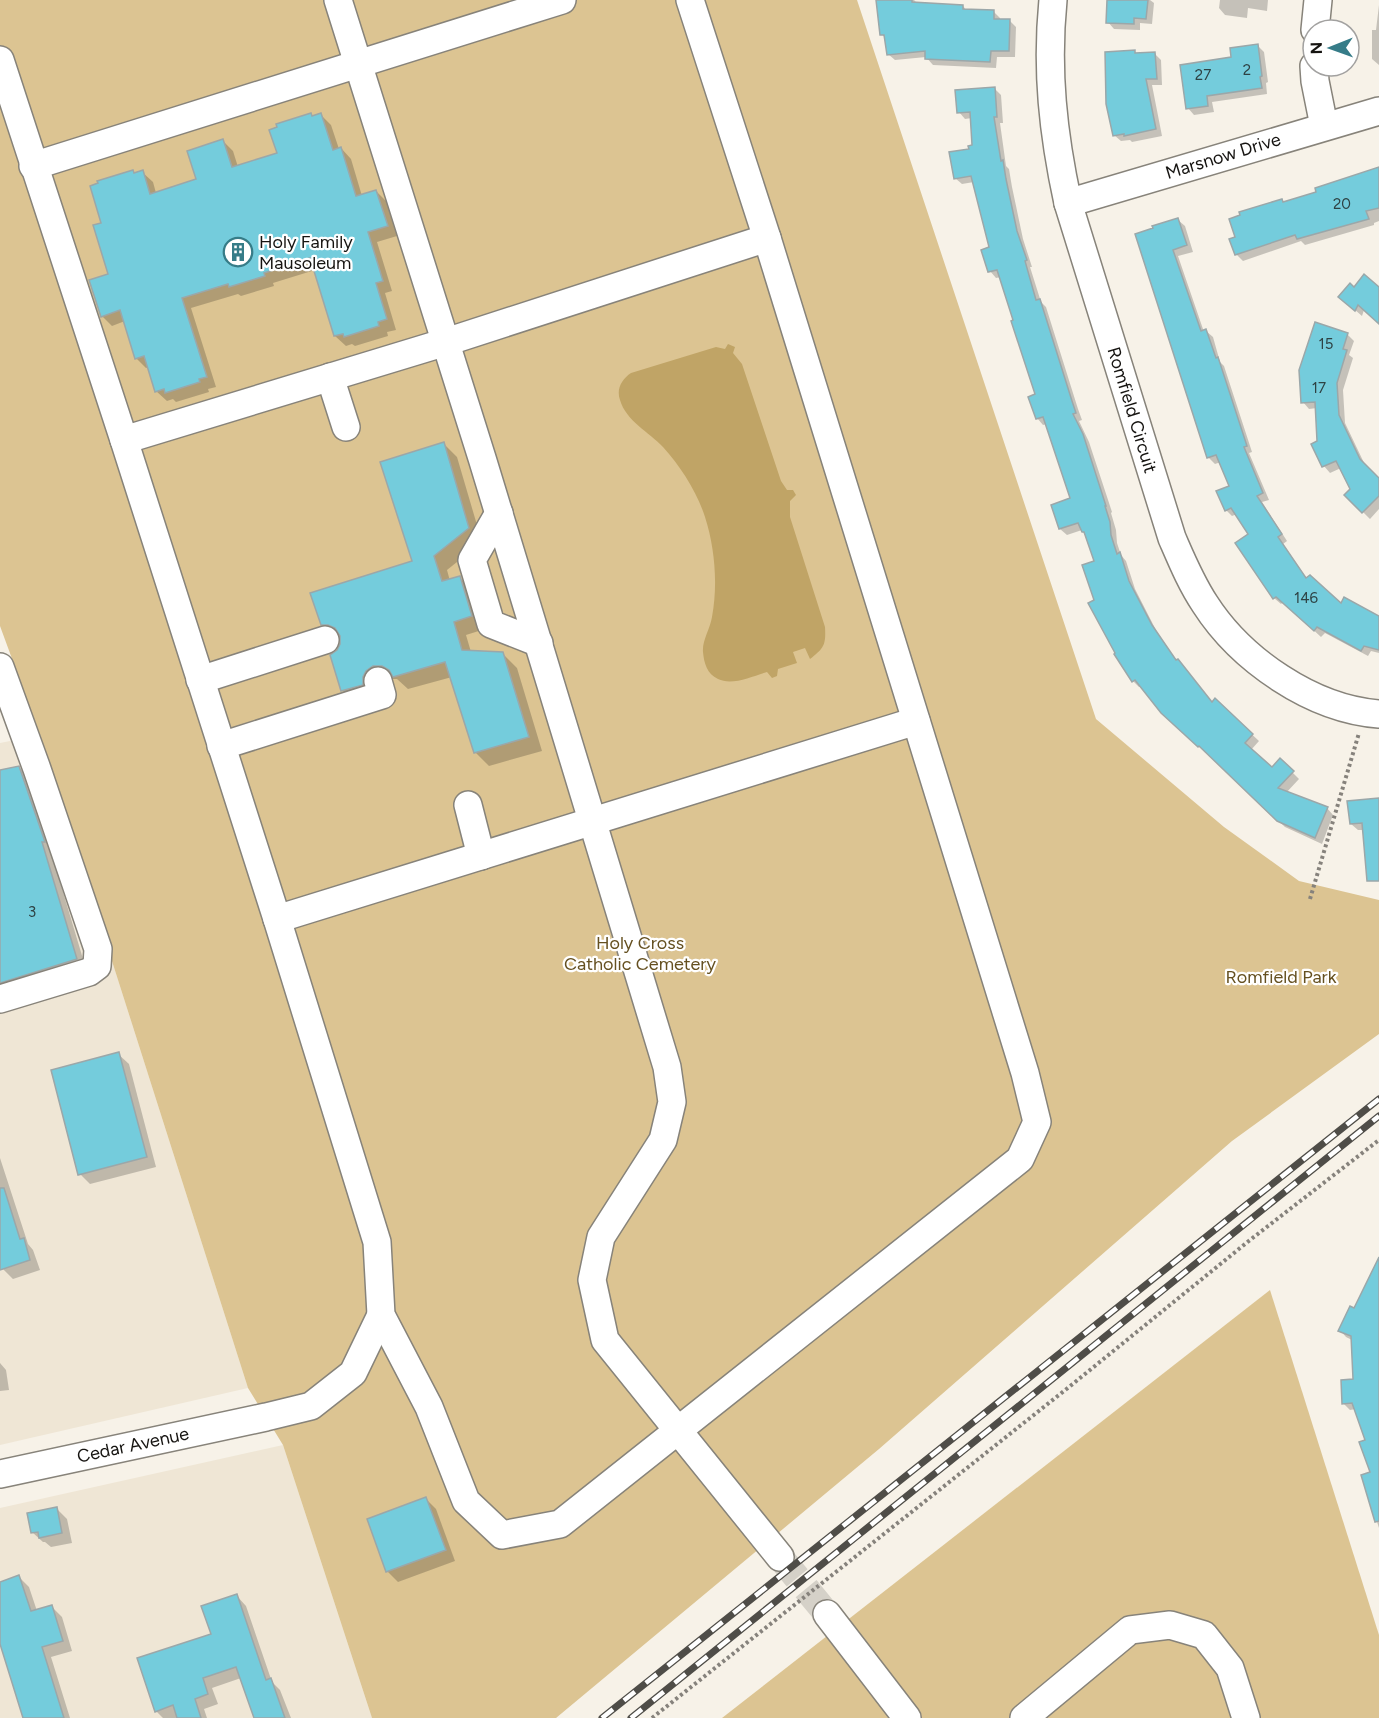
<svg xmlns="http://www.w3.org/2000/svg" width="1379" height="1718" viewBox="0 0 1379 1718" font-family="Figtree,sans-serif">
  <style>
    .built { fill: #efe6d5 }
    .green { fill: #dcc492 }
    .water { fill: #c0a466 }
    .shadow { fill: #0003 }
    .building { fill: #74ccdc; stroke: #9ba7a9; stroke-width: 1.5 }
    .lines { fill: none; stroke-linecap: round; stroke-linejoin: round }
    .minor-tunnel { stroke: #d5d1c8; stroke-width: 27; stroke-dasharray: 27 14; stroke-linecap: butt }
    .minor-casing { stroke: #87837a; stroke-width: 30 }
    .path { stroke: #86827c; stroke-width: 4; stroke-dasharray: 3 3; stroke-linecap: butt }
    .minor { stroke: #fff; stroke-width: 27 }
    .rail-casing { stroke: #4f4d48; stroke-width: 7 }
    .rail { stroke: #fff; stroke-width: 4.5; stroke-dasharray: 14; stroke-linecap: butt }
    .labels { text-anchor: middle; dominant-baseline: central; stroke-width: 4.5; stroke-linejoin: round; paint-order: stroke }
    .number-label { font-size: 15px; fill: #2e4244 }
    .street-label { font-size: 18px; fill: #161411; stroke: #fff }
    .poi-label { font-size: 18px; fill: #161411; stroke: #fff; text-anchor: start }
    .park-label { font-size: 18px; fill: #655020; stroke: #fff }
  </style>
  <rect width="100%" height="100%" fill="#f7f2e8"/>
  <g class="built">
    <path d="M40,735L248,1388L0,1445V743Z"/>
    <path d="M283,1445L372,1718H0V1508Z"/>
  </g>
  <g class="green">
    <path d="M0,0H857L1096,719L1224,827L1299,881L1379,900V1034L1232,1141L879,1449L556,1718H372L283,1445L248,1388L40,735L0,626Z"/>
    <path d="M1270,1290L1379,1635V1718H722Z"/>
  </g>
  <path class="water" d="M728,344L735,347L733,353L742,364L781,481L787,490H793L796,495L790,501V517L825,627C826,645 824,648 810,659L805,648L793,652L797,663L778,669L777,676L772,678L767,672C753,676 732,686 718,679C707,674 704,663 703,652C702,641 710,629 712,617C718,585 715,548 705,517C697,492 681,467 663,447C649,432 626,421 620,400C616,389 622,379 631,373L716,347L725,349Z"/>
  <g class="shadow">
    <path d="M885,0H914L918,4L963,6L967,11L994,12L1000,18V20L1010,21L1016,27L1015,57H997L996,68L933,65L926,57L895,60L888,54L886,39L882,34Z"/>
    <path d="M1109,0H1150L1154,3L1152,24L1140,23V30L1114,29L1108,22Z"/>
    <path d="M1220,0H1268L1267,11L1248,8L1247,18L1225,15L1219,8Z"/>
    <path d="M1379,5V65L1372,59V30H1376Z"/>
    <path d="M1257,45L1264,52L1268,82L1266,83L1267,94L1212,102L1214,112L1194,115L1188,108L1233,58Z"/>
    <path d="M1134,51L1137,55L1155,54L1161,60L1162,85H1152L1162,136L1132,142L1130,140L1121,141L1114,135Z"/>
    <path d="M994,88L1001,95L1003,123H1000L1006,166L1009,169L1012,187L1023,239L1032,267H1030L1041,302L1046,307L1078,409L1082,420L1079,421L1089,442L1112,512L1111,513L1116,530L1117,543L1121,555L1126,561L1135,589L1158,634L1177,661L1212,703L1215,700L1259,741L1251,750L1272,769L1280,760L1299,779L1286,793L1327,808L1333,815L1322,844L1285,827L1207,752L1206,753L1170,719L1141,686L1139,687L1133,681L1096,600V562L1087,536L1082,530L1067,535L1060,529L1072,499L1047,424L1043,425L1037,418V395L1001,277L996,278L990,271L991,248L974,182L962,184L955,178L974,147L972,118L965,119L959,112Z"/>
    <path d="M311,114L314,117L321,115L331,125L339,149L341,148L351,159L362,196L376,191L386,201L397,236L377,242L392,291L385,293L396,330L387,332L388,336L355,346L352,344L346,346L335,336L315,270L273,283L274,286L241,296L238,294L191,308L216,387L208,389L209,392L176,402L173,399L167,401L156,391L149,367L146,368L136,358L125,321L112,326L102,316L110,275L103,224L133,172L135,174L142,172L153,182L156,193L198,180L223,141L233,151L238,167L279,154Z"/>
    <path d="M1379,169V221L1374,223V225L1305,245L1301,241L1243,261L1236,254L1284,203L1318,193Z"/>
    <path d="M1178,220L1185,226L1193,252L1178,256L1204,332L1206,331L1213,337L1220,362L1224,366L1252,452L1249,453L1269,500L1262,502L1287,541L1283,544L1307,579L1341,605L1379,618V653L1371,651L1368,656L1325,633L1321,637L1283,602L1281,604L1274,598L1250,534L1237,514L1232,516L1226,510L1231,487L1221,462L1215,464L1208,457L1137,235Z"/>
    <path d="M1354,289H1379V323L1364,310L1362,316L1347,303Z"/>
    <path d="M1347,334L1354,341L1349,355L1353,358L1343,390L1345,423L1366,467L1379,480V509L1370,519L1346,495L1351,490L1341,468L1330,473L1324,466L1313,445L1319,442L1317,408L1309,409L1303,402Z"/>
    <path d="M444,444L457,457L482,542L447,570L450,581L460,578L474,592L485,629L466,635L471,652L503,654L517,668L542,751L489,766L475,752L452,677L408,689L397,679H387L356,704L343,691L332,656L338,651L342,638H336L322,624L414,562Z"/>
    <path d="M19,767L29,778L86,969L13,991L3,981L0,972V772Z"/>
    <path d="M1379,800V859L1364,830H1358L1351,824Z"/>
    <path d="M118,1054L129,1064L156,1167L90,1184L80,1174Z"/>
    <path d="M0,1158L28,1244L33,1250L40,1270L13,1279L3,1269L0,1261Z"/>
    <path d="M1379,1270V1528L1362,1476L1372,1473L1367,1440L1356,1409L1350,1410L1343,1403L1354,1381L1352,1340L1346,1337L1340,1330L1355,1310Z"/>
    <path d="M0,1363L6,1370L9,1390L0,1391Z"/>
    <path d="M426,1499L436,1509L455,1561L398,1582L388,1572L369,1520Z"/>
    <path d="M57,1509L67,1519L72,1543L51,1547L45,1542H43L32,1532Z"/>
    <path d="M19,1577L29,1587L37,1611L52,1607L62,1617L72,1651L51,1657L70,1718H25L0,1639V1583Z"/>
    <path d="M236,1595L246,1606L272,1682L280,1690L291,1718H255L241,1678L212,1688L218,1704L204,1709L207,1718H163L156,1711L213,1635Z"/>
  </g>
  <g class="building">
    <path d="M876,0H912V2L963,5V9L994,10V19H1010L1009,51H991L990,62L925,59V51L887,55L884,35H880Z"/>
    <path d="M1107,0H1148L1146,19L1134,18V24L1106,23Z"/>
    <path d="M1258,44L1262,76L1260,77L1262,88L1207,96L1208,106L1186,109L1180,65L1231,57L1230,48Z"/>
    <path d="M1135,50V53L1155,52L1157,79H1146L1156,129L1124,136V134L1113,136L1106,104L1105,52Z"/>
    <path d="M995,87L997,117H994L1001,161L1003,160L1006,179L1017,231L1027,260L1025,261L1036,300L1040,299L1072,401L1076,413L1073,414L1083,434L1106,506H1105L1110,522L1111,535L1117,554L1120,552L1129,581L1152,625L1176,660L1178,659L1212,702L1215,698L1253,734L1245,743L1272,767L1280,758L1294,771L1278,788L1328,807L1315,838L1277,821L1199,746L1198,747L1161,713L1135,680L1132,682L1114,654L1115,653L1088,603L1094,600L1082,565L1094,561L1084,532H1082L1078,523L1059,529L1051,505L1070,498L1043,417L1036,419L1028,397L1035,394L1011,321L1013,320L997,270L988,272L981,250L989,247L971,176L954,179L949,152L969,149L968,146L972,145L970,112L957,113L955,90Z"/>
    <path d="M311,113L312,116L321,113L333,150L341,147L356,196L376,190L388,226L368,232L383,281L376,283L387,319L378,322L379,326L344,337L343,334L334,336L310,258L264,273L265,276L229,287L228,284L182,298L207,377L199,379L200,382L165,393L164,389L155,392L144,356L135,359L120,310L101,317L89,280L108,274L93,225L101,223L90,186L98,183L97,181L133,170L134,173L143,170L150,194L196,179L187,151L223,139L232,167L277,153L269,130L277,127L276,124Z"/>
    <path d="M1379,167V208L1366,211L1369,219L1297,239L1295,235L1235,255L1229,239L1235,237L1229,219L1240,215L1239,212L1282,199L1283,202L1316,192L1315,188Z"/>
    <path d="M1178,218L1187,245L1173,250L1201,331L1206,329L1216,358L1218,357L1247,446L1244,447L1263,493L1257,496L1282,534L1278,537L1306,578L1310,575L1341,603L1344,597L1379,616V650L1364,646L1361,651L1317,627L1314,631L1276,597L1273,599L1235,543L1248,534L1231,508L1225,511L1216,491L1229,486L1216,455L1207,458L1135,234L1153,228L1152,226Z"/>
    <path d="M1364,274L1379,287V324L1358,305L1355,311L1338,297L1350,283L1354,287Z"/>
    <path d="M1315,322L1348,333L1343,349L1347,350L1337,383L1339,415L1360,459L1379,478V496L1362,513L1344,495L1350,489L1336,461L1322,467L1311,444L1317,441L1315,402L1301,403L1299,370Z"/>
    <path d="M444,442L469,528L434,556L442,581L460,576L472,616L454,622L462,650L503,652L529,737L474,753L445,662L393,677L389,670L382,666H373L366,671L363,677V685L341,691L330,655L337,650L340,644V636L335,628L328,625H321L310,593L412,561L380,462Z"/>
    <path d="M19,766L44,839L45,842H42L77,959L0,983V770Z"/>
    <path d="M1379,798V881H1367L1362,823L1350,824L1347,801Z"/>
    <path d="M119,1052L147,1157L78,1175L51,1070Z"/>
    <path d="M0,1188H4L20,1239L24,1238L30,1260L0,1270Z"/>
    <path d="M1379,1257V1521L1375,1522L1361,1475L1370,1472L1359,1442L1365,1440L1352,1403L1342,1404L1341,1380L1353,1379L1351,1336L1338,1331L1350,1306L1354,1308Z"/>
    <path d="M426,1497L446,1550L386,1572L367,1519Z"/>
    <path d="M57,1507L62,1533L39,1538L38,1532L31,1533L27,1513Z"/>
    <path d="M19,1575L31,1611L52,1605L63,1641L42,1647L64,1718H23L0,1644V1582Z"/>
    <path d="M237,1594L266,1680L271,1678L285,1718H254L236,1667L203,1678L208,1694L195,1699L201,1718H177L173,1705L155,1712L137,1658L211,1634L201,1606Z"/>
  </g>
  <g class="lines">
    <path class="minor-tunnel" d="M780,1557L827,1614"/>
    <g class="minor-casing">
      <g id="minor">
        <path d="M338,0L482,458L667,1067L672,1102L663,1140L601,1237L592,1280L605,1340L780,1557"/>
        <path d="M1053,0C1046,70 1053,134 1068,203L1172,538C1182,561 1191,583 1205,604C1241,660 1312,709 1379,714"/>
        <path d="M1315,30L1318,0"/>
        <path d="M0,60L124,440L277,919L377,1242L381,1315L429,1407L466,1501L502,1535L560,1524L1020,1159L1037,1122L1025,1073L767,238L690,0"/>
        <path d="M1314,66L1315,81L1324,126"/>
        <path d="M33,166L562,0"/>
        <path d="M1068,203L1379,111"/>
        <path d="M330,377L346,427"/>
        <path d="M124,440L446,342L767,238"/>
        <path d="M499,513L472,560L491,624L539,643"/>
        <path d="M0,667L37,769L98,949L97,966L89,972L0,999"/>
        <path d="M200,680L325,640"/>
        <path d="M221,746L382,695L378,681"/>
        <path d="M468,805L481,856"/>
        <path d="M277,919L916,721"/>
        <path d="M0,1474L266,1417L311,1406L353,1373L381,1315"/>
        <path d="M827,1614L907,1718"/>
        <path d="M1024,1718L1130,1630L1170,1625L1204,1635L1230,1668L1246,1718"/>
      </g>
    </g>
    <g class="path">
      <path d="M1310,899L1359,733"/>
      <path d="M652,1718L1069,1387L1250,1240L1379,1140"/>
    </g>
    <use href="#minor" class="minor"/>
    <g class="rail-casing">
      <g id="rail">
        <path d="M602,1718L1379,1099"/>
        <path d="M631,1718L1379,1116"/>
      </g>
    </g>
    <use href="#rail" class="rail"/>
  </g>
  <defs>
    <g id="building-ring" transform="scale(1.5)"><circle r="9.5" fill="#fff" stroke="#367c88" stroke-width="1.5"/><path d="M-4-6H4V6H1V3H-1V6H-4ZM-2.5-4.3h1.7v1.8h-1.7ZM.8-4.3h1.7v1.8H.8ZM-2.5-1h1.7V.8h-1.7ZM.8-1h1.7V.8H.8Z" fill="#367c88"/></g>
  </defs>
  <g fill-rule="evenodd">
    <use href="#building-ring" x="238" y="252"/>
  </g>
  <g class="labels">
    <g class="number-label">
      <text x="1247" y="70">2</text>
      <text x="1203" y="75">27</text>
      <text x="1342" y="204">20</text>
      <text x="1326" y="344">15</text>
      <text x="1319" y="388">17</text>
      <text x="1306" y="598">146</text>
      <text x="32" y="912">3</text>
    </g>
    <g class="street-label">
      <text transform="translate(1223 156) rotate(-17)">Marsnow Drive</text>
      <text transform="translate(1132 410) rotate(73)">Romfield Circuit</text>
      <text transform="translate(133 1445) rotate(-12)">Cedar Avenue</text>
    </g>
    <g class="poi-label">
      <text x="259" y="242">Holy Family<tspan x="259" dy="21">Mausoleum</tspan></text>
    </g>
    <g class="park-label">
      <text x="640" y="943">Holy Cross<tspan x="640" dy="21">Catholic Cemetery</tspan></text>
      <text x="1281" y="977">Romfield Park</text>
    </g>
  </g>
  <g transform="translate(1331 48) rotate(269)"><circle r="28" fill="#ffffff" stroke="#a2a1a0" stroke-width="1.5"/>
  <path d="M0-4.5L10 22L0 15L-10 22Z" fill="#367c88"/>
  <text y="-9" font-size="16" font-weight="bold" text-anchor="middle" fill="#161411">N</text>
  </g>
</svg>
